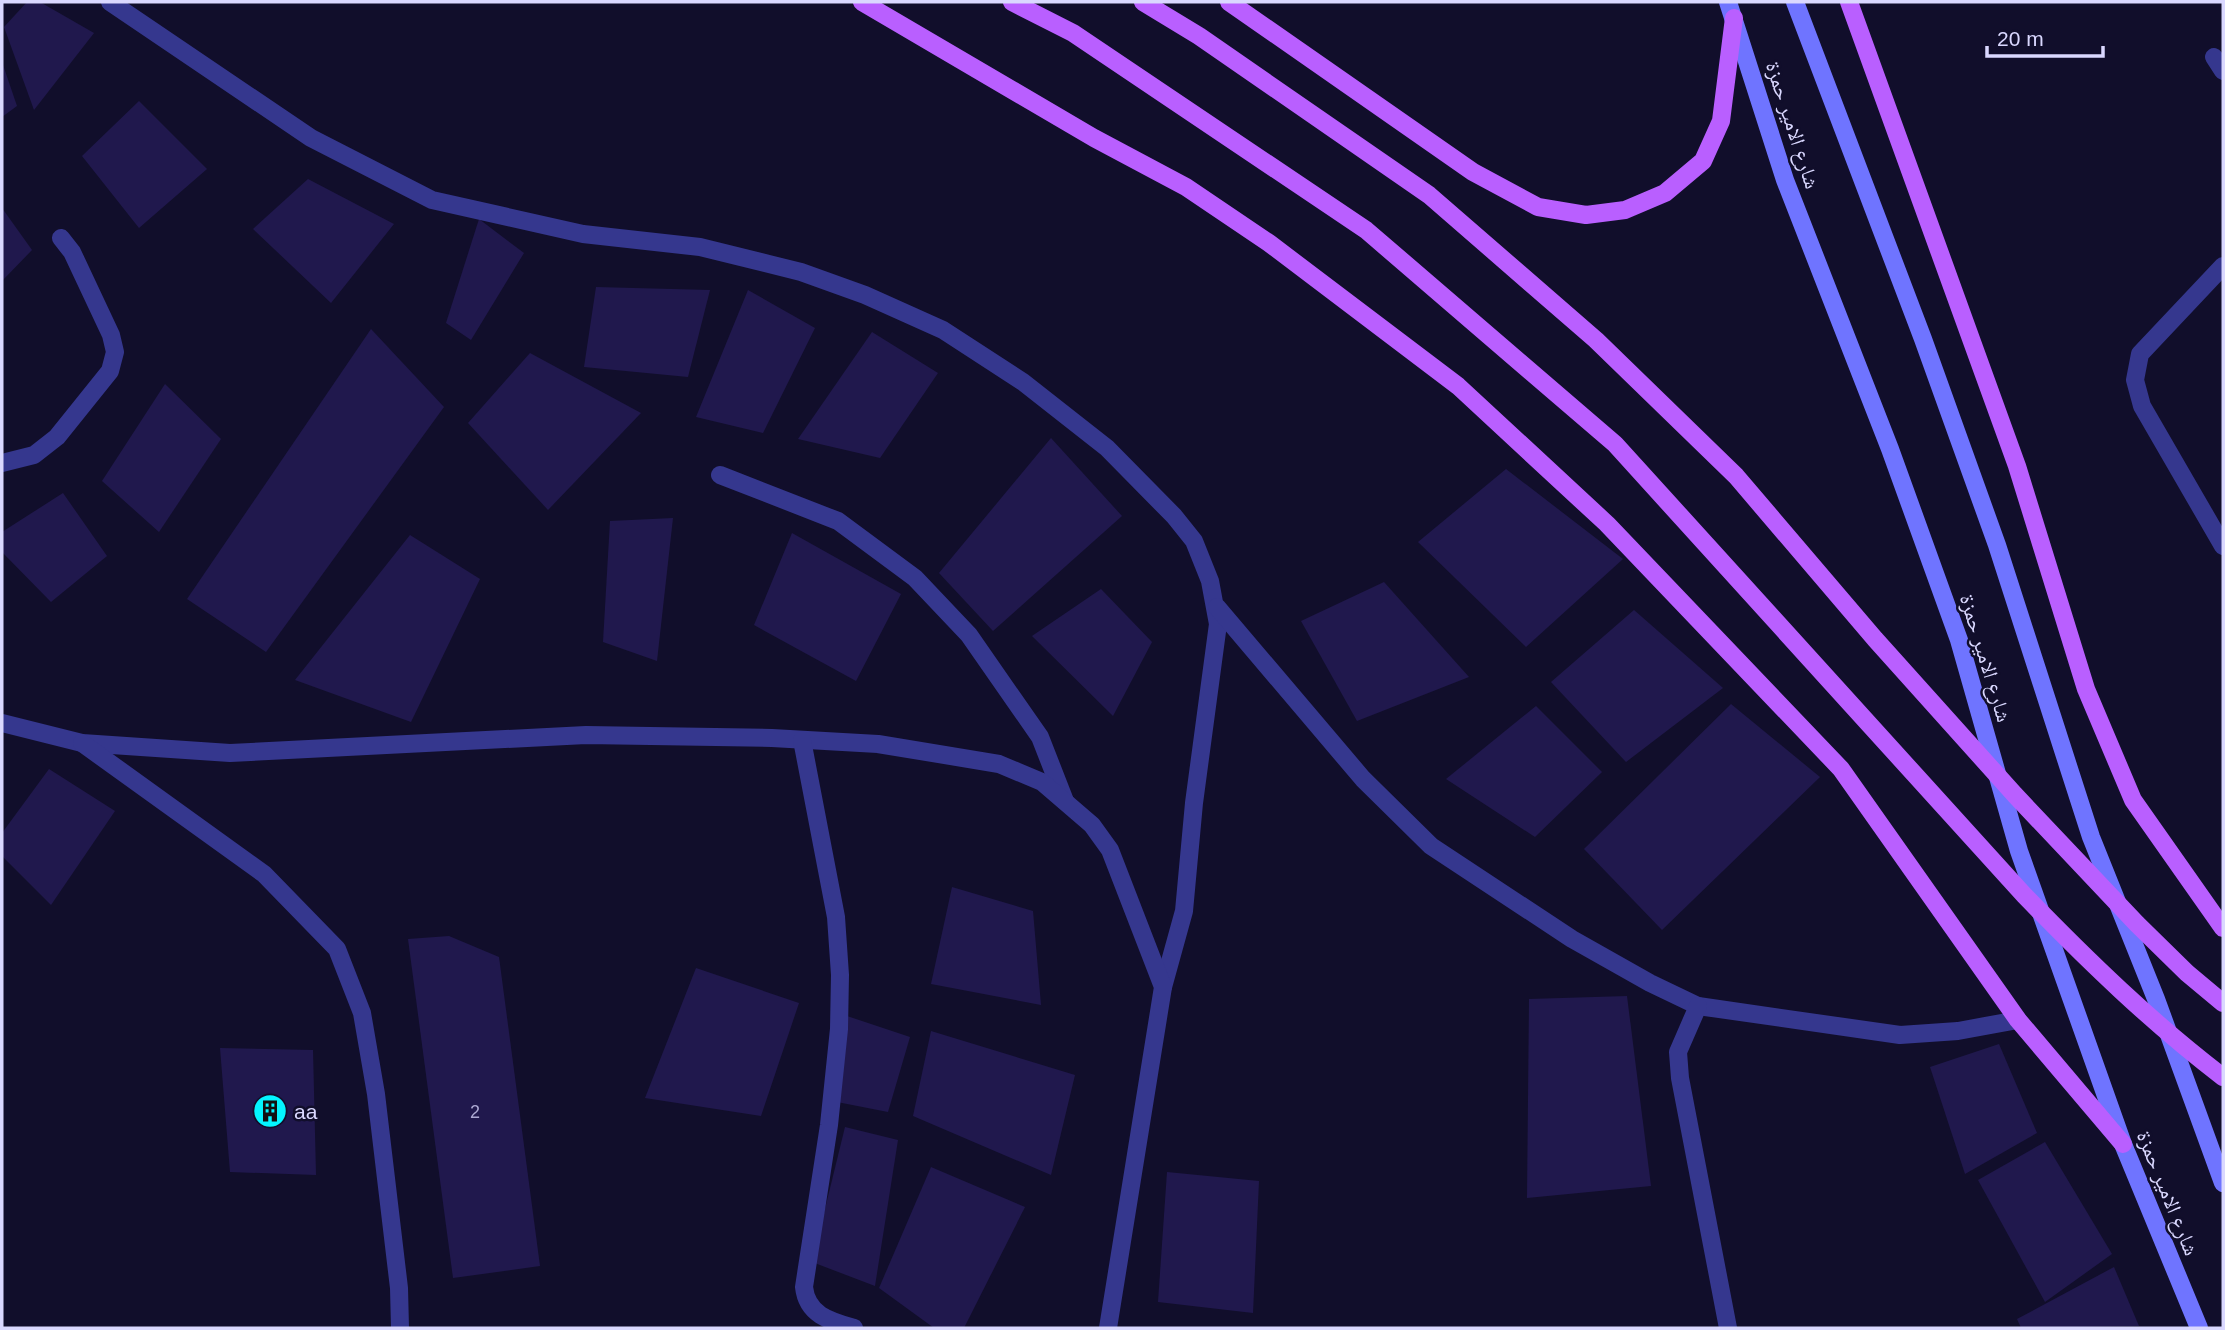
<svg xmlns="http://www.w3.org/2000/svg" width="2225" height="1330" viewBox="0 0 2225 1330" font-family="Helvetica,'Noto Naskh Arabic',sans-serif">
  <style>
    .building { fill: #20184d }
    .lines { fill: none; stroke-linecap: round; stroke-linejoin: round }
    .street { stroke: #35378e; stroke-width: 18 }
    .secondary { stroke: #6f74ff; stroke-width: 18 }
    .primary { stroke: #b95fff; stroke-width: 18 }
    .labels { text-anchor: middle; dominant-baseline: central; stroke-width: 5; stroke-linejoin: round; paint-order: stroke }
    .number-label { font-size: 18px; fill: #aca8d2 }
    .street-label { font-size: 21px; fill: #dad8ff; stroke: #110e2b }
    .poi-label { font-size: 21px; fill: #dad8ff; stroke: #110e2b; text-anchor: start }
  </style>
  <rect width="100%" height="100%" fill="#110e2b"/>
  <g class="building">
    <path d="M27,2H40L94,33L34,110L4,27Z"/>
    <path d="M2,62L17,106L2,117Z"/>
    <path d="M139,101L207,169L139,228L82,156Z"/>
    <path d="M308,179L394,224L331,303L253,229Z"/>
    <path d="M2,208L32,250L2,281Z"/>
    <path d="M479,219L524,253L471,340L446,323Z"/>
    <path d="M596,287L710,290L688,377L584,367Z"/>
    <path d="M748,290L815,328L763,433L696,417Z"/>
    <path d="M371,329L444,407L266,652L187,599Z"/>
    <path d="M872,332L938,373L880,458L798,439Z"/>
    <path d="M530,353L641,413L548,510L468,423Z"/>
    <path d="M165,384L221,439L159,532L102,481Z"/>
    <path d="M1051,438L1122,516L993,631L939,573Z"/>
    <path d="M1506,469L1623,559L1526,647L1418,542Z"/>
    <path d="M63,493L107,556L51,602L2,552V532Z"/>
    <path d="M673,518L657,661L603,642L610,521Z"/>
    <path d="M792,533L901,594L856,681L754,625Z"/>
    <path d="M410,535L480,579L411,722L295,680Z"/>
    <path d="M1384,582L1469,677L1357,721L1301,621Z"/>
    <path d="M1101,589L1152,642L1113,716L1032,636Z"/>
    <path d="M1634,610L1723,688L1626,762L1551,682Z"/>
    <path d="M1731,704L1820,777L1662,930L1584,849Z"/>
    <path d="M1536,706L1602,772L1535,837L1446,779Z"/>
    <path d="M49,769L115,811L51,905L2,856V833Z"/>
    <path d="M952,887L1033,911L1041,1005L931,984Z"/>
    <path d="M449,936L499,957L540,1266L453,1278L408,939Z"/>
    <path d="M696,968L799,1003L761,1116L645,1098Z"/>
    <path d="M1627,996L1651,1186L1527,1198L1529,999Z"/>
    <path d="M847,1016L910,1037L888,1112L837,1102Z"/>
    <path d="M931,1031L1075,1075L1051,1175L913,1116Z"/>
    <path d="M1999,1044L2037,1133L1965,1174L1930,1067Z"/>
    <path d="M220,1048L313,1050L316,1175L230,1172Z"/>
    <path d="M845,1127L898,1140L875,1286L812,1262Z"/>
    <path d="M2045,1142L2112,1254L2045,1302L1978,1180Z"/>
    <path d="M931,1167L1025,1207L964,1328H934L879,1288Z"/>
    <path d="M1167,1172L1259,1181L1253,1313L1158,1302Z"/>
    <path d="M2114,1267L2139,1326L2021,1328L2017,1319Z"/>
  </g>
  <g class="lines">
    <g class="street">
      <path d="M110,2L311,138L432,200L583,234L700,247L801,272L865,295L943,330L1023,382L1107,448L1174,516L1194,541L1210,581L1218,624L1194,803L1184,911L1163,987"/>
      <path d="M2214,57L2223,71"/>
      <path d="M2223,266L2140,354L2135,380L2142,406L2223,546"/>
      <path d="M2,463L34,455L57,437L110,371L115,352L111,335L72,252L61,238"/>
      <path d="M720,475L838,521L915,578L969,635L1040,737L1065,801"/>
      <path d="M1217,607L1363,779L1431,846L1572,939L1650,983L1698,1006L1900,1035L1958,1031L2018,1020"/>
      <path d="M2,723L82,743L230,753L586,735L772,738L878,744L999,764L1042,782L1092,825L1110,850L1163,987L1108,1328"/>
      <path d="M802,740L836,917L840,975L839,1029L829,1125L804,1287C807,1315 830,1321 854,1328"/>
      <path d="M82,743L264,874L337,949L362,1013L376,1094L399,1288L400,1328"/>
      <path d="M1698,1006L1678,1052L1680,1078L1728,1328"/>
    </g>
    <g class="secondary">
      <path d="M1728,2L1785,180L1890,449L1959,640L2019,851L2123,1144L2199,1328"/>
      <path d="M1795,2L1923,339L1997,545L2091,837L2156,999L2223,1183"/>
    </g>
    <g class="primary">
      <path d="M862,2L1094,138L1186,187L1269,243L1458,386L1607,524L1841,769L2018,1020L2123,1144"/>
      <path d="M1012,2L1073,33L1366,230L1615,444L2024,895C2088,961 2151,1022 2223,1077"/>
      <path d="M1143,2L1199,36L1429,195L1596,340L1736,476L1875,639L2015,795L2137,924L2187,973L2223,1003"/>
      <path d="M1229,2L1473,172L1538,207L1586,215L1625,210L1665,193L1703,161L1721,121L1734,18"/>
      <path d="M1849,2L2017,466L2086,689L2133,800L2223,928"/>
    </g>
  </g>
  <defs>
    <g id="building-disc" transform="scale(1.75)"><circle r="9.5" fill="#04f5ff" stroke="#110e2b"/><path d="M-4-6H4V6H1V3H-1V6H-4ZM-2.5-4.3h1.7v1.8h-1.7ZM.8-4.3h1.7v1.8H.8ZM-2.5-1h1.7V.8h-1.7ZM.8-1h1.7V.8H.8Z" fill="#111"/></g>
  </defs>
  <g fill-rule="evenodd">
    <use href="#building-disc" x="270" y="1111"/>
  </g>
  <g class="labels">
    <g class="number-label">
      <text x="475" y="1112">2</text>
    </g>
    <g class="street-label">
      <text transform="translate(1793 125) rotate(72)">شارع الامير حمزة</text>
      <text transform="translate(1986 658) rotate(73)">شارع الامير حمزة</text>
      <text transform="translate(2168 1193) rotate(68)">شارع الامير حمزة</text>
    </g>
    <g class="poi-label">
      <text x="294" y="1111">aa</text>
    </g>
  </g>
  <rect width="2225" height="1330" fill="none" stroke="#dad8ff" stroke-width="7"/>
  <path d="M1987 46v10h116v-10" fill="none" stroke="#dad8ff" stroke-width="3.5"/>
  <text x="1997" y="46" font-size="21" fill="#dad8ff" stroke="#110e2b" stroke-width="5" paint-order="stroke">20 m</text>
</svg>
